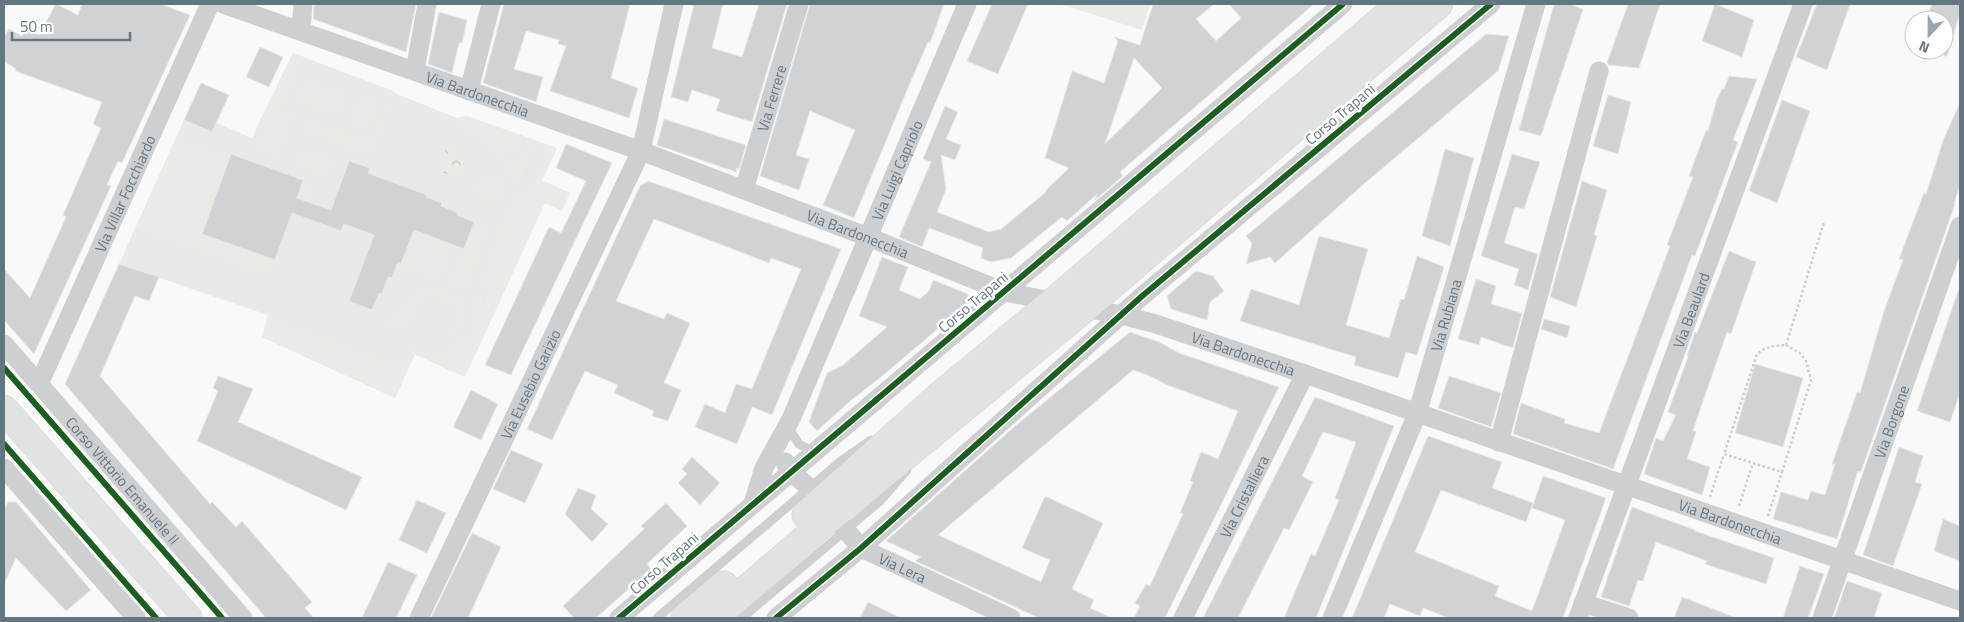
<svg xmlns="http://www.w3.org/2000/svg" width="1964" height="622" viewBox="0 0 1964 622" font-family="'Titillium Web',sans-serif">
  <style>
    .built { fill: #e8e9e9 }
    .grass { fill: #e8ebe6 }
    .park { fill: url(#park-crowns) }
    .building { fill: #d0d2d3; stroke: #e8e8e8; fill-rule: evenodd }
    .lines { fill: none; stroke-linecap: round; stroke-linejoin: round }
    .primary-casing { stroke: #d5d6d7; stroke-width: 29 }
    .path { stroke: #cbcccd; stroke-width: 2.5; stroke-dasharray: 2.5 2.5; stroke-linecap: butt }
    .lane { stroke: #cecfd0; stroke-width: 9 }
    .street { stroke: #cecfd0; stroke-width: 19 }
    .primary { stroke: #e1e2e2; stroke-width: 28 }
    .cycleway-casing { stroke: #fff; stroke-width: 9 }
    .cycleway { stroke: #1b5e20; stroke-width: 6 }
    .labels { text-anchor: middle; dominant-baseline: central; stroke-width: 5; stroke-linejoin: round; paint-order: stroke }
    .street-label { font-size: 15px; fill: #657683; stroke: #fff }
  </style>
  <defs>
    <pattern id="park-crowns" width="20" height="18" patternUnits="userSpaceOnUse" patternTransform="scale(1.25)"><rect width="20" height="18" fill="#e8ebe6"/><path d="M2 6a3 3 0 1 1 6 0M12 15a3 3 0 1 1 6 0" fill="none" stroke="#c0c3c0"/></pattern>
  </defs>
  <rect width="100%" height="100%" fill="#f9f9f9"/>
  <path class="built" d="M293,53L391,90L397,94L457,118L467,116L557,148L452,372L415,354L395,398L262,337L268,315L119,264L184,120L212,132L216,123L252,138Z"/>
  <g class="grass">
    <path d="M1060,4H1150L1142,30Z"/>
    <path d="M293,53L304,57L283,110L296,115L278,159L254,150L262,132L256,129Z"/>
    <path d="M303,78L347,93L339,118L294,102Z"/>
    <path d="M391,90L397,94L371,158L303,131L309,118L371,141Z"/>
    <path d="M360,94L380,101L367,134L348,126Z"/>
    <path d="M467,116L541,143L538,152L523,146L498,162L476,137L456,130L455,125L457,118Z"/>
    <path d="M177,136L231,154L202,234L275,260L268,278L135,229Z"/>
    <path d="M551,146L557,148L542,180L570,193L562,211L545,203L465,377L415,354L395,398L262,337L268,315L400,364L409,344L422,350L446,351L470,330L475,319L471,294L486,300L491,289L478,284L514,187L529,192Z"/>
    <path d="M311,149L336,157L328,179L294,167L299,153Z"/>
    <path d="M524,151L530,153L521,183L513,180L502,166Z"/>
    <path d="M494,170L506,185L501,201L486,207L468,188Z"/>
    <path d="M303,182L317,187L311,203L297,198Z"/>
    <path d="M474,222L489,227L467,293L446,286L460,248L464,249Z"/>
    <path d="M408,228L454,246L441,284L396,267L398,262L401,263L407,249Z"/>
    <path d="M128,243L362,328L361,330L127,246Z"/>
    <path d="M427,284L463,298L469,321L452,336H448V328L456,326L452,305L428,296L412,310L417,316L408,325L405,332L378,323Z"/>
  </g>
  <path class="park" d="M448,142L463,148L458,161L465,164L461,175L451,171L449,175L437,170Z"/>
  <g class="building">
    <path d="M56,4L78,15L82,4H160L190,15L122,163L118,161L107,185L111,186L34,354L4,320V269L30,298L66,217L63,215L101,128L93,124L102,102L15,71L16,69L4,61V37L9,29L22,36L27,29L39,35Z"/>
    <path d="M314,4H416L406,52L313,19Z"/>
    <path d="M504,4H630L611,78L638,88L629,118L550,91L566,46L558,44L559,40L526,31L514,69L543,77L536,102L483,83Z"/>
    <path d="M694,4H723L712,48L742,57L759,4H787L752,122L716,111L720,99L692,90L688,102L671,97Z"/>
    <path d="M810,4H944L930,43L928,42L910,83L854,218L823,205L855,130L810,111L796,155L809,159L799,190L760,176Z"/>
    <path d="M992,4H1028L998,74L967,61Z"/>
    <path d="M1153,4H1214L1196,19L1216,41L1241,18L1229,4H1314L1120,172L1123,176L1095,200L1097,194L1067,221L1062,217L1011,258L991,262L981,258L983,248L929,228L922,247L899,237L931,162L923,159L945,106L958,112L946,139L961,145L955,160L941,155L946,189L937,212L989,232L1001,229L1046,192V190L1069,168L1045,158L1072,71L1104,83L1118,41L1114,37L1140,45ZM1134,58L1162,88L1105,144Z"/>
    <path d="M1554,4H1569L1583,9L1541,136L1519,130Z"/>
    <path d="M1628,4H1660L1639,68L1608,65L1607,63Z"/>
    <path d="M1715,4L1754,20L1742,57L1702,41Z"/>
    <path d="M1817,4H1850L1827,70L1796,57Z"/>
    <path d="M1932,4H1960V13L1947,56H1944V20H1926Z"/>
    <path d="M439,12L467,20L462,43H459L452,73L428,64Z"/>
    <path d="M1486,34L1509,36L1498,71L1365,183L1275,263L1270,257L1246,264L1252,243L1246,236Z"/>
    <path d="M260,47L283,57L269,87L246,77Z"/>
    <path d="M1729,76L1757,79L1733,140L1738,142L1695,256L1692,255L1613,469L1513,434L1521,403L1565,419L1564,423L1599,433L1670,246L1667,245L1693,177L1689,176L1706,130L1708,131L1717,99L1722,89H1724Z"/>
    <path d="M201,83L229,95L212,132L184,120Z"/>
    <path d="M1608,95L1631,102L1618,154L1593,146Z"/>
    <path d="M1782,100L1810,111L1777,203L1749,191Z"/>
    <path d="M1960,103V185L1954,204H1955L1861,472L1858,471L1837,539L1773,519L1781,492L1808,500L1811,491L1825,495L1835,464H1832L1857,392L1860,393L1884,311L1903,260L1899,259L1924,193L1926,194L1944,138Z"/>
    <path d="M664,119L746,145L739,169L737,168L736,172L657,145Z"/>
    <path d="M566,144L612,163L511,375L485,365L549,227L561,233L586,181L556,168Z"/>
    <path d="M1445,149L1474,158L1450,246L1422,236Z"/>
    <path d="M231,154L303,180L297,198L331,210L349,161L370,168L368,173L427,195L426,197L442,203L441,206L458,213L457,215L474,222L464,249L414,230L401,264L398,262L392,278L388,277L382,294L379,293L372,310L349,301L374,235L344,224L341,231L292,213L275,260L202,234Z"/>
    <path d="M1512,154L1540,162L1524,209L1515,207L1504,243L1538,254L1528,290L1514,285L1519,269L1481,256Z"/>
    <path d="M648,181L841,249L772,415L752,407L737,444L695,427L705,404L725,413L736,384L752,389L801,269L771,258L769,263L654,219L616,301L664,319L667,313L690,323L664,383L681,390L668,421L652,416L654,411L614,393L618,385L585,371L552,440L527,429L640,186Z"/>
    <path d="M1582,181L1607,190L1594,235L1597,236L1576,307L1550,297Z"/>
    <path d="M1319,236L1368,249L1346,325L1389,338L1401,299L1404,300L1417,256L1444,267L1417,355L1406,352L1398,378L1354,365L1356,357L1240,321L1251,289L1299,305Z"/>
    <path d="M1729,251L1756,262L1731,334L1727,332L1693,430L1696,432L1687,459L1710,467L1702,495L1644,474L1656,438L1663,441L1676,415L1668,412L1688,357L1687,356L1695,332L1697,333Z"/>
    <path d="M882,257L908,267L899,290L920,299L929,291L933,280L968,294V303L887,372L849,402L817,431L809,422L827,373L842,366L887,327L859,316Z"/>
    <path d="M119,264L159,277L149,301L135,296L100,376L210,504L212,502L236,527L242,521L312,602L305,608L314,618H266L65,384Z"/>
    <path d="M1196,271L1213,276L1224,291L1210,302L1207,320L1171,309L1167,296Z"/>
    <path d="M1476,279L1496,286L1491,304L1522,313L1513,348L1481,337L1479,345L1458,339Z"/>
    <path d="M1958,291L1960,292V393L1950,422L1917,411Z"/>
    <path d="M1544,319L1570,326L1567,338L1541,329Z"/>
    <path d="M1130,332L1159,342L1179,353L1279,387L1165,618H1134L1140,606L1135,603L1146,584L1150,586L1170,542L1183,514L1180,513L1193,482L1190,481L1201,452L1218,459L1238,411L1167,385L1150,376L1133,370L938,535L1041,582L1050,560L1022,548L1045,496L1103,523L1072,589L1094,600L1090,608L1112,618H1039L915,561L921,557L886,541L1014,427Z"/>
    <path d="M1755,364L1803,378L1783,447L1735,433Z"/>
    <path d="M218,376L253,389L238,422L362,477L346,510L197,441L218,391L213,388Z"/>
    <path d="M1449,376L1501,393L1491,427L1438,408Z"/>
    <path d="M471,390L498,404L481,440L453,427Z"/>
    <path d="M1315,397L1394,426L1316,618H1284L1311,554L1315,556L1339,500L1335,498L1356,442L1323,432L1302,476L1313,482L1289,530L1284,528L1238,618H1203Z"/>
    <path d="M1428,436L1502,462L1492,488L1533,503L1526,522L1441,490L1415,552L1499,586L1495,596L1532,611L1565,520L1532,508L1543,476L1606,498L1563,618H1449L1423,608L1420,616L1390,604L1384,618H1352Z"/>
    <path d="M1899,447L1923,456L1915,482L1922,484L1893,566L1863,555Z"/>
    <path d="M511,450L543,464L525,503L493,489Z"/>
    <path d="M692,457L720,483L700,505L678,483L687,474L682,469Z"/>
    <path d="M578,488L596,495L591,509L608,524L592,542L565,514Z"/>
    <path d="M417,500L446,513L427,553L399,540Z"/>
    <path d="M8,502H16L91,590L66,611L16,558L4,584V511Z"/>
    <path d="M666,503L687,526L647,564L651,569L596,618H574L563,606L644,529L641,526Z"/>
    <path d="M1632,507L1695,530V531L1774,558L1766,584L1705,564L1707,561L1656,542L1643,581L1638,580L1629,606L1601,597Z"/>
    <path d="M1943,519L1960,526V561L1934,551Z"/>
    <path d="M472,533L501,547L468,618H431Z"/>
    <path d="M388,562L417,575L396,618H362Z"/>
    <path d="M1800,566L1824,574L1808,618H1783Z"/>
    <path d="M1847,581L1882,593L1874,618H1834Z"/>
    <path d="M1682,597L1734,617V618H1674Z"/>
    <path d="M868,602L882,609L901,618H860Z"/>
  </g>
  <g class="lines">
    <g class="primary-casing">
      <g id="primary">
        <path d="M4,409L188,618"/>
        <path d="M806,515L938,397L1053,302L1400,4"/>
        <path d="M685,618L724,585"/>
        <path d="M713,618L820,526L1085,308L1439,4"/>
      </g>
    </g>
    <g class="path">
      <path d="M1786,345L1800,353L1806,361L1811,380L1782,472L1724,454L1757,354C1766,346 1774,346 1786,345Z"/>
      <path d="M1786,345L1824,222"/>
      <path d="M1710,497L1724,454"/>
      <path d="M1739,506L1753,463"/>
      <path d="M1768,516L1782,472"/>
    </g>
    <g class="lane">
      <path d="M790,430L799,444L814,452"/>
      <path d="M657,618L841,461L871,440"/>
      <path d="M742,618L880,501L907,470"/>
    </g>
    <g class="street">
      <path id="s1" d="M223,4L641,151L868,237L1005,292L1121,315L1156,324L1305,374L1960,601"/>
      <path d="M301,31L303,4"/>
      <path d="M415,71L427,4"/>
      <path d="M469,91L491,4"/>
      <path id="s2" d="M744,190L799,4"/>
      <path id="s3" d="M4,344L243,618"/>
      <path id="s4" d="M39,384L210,4"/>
      <path d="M1499,442L1599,71"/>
      <path id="s5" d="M785,462L791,472L810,488L861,548L1011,618"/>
      <path d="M4,468L136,618"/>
      <path id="s6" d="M753,504L764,468L791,419L967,4"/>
      <path d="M1583,603L1629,618"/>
      <path id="s7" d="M419,618L641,151L674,4"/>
      <path d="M619,618L1343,4"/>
      <path d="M776,618L861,548L1141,297L1491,4"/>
      <path id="s8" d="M1183,618L1305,374"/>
      <path id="s9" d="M1332,618L1417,414L1536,4"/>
      <path id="s10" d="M1578,618L1803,4"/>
      <path id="s11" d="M1822,618L1960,226"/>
    </g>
    <use href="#primary" class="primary"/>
    <g class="cycleway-casing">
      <g id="cycleway">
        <path d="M4,368L222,618"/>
        <path d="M4,444L156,618"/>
        <path d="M619,618L1343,4"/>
        <path d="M776,618L861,548L1141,297L1491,4"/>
      </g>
    </g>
    <use href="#cycleway" class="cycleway"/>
  </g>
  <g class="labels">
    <g class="street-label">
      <text stroke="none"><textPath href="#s1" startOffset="270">Via Bardonecchia</textPath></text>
      <text stroke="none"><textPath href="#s2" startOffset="96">Via Ferrere</textPath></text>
      <text transform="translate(1340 114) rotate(-40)">Corso Trapani</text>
      <text stroke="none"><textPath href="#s6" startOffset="364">Via Luigi Capriolo</textPath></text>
      <text stroke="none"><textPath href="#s4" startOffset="209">Via Villar Focchiardo</textPath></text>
      <text stroke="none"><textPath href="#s1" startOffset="675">Via Bardonecchia</textPath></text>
      <text transform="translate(973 302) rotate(-40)">Corso Trapani</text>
      <text stroke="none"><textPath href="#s10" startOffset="328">Via Beaulard</textPath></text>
      <text stroke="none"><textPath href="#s9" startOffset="324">Via Rubiana</textPath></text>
      <text stroke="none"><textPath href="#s1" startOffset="1080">Via Bardonecchia</textPath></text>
      <text stroke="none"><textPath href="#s7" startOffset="259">Via Eusebio Garizio</textPath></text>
      <text stroke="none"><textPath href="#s11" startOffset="208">Via Borgone</textPath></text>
      <text stroke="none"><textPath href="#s3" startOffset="181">Corso Vittorio Emanuele II</textPath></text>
      <text stroke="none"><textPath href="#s8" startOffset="136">Via Cristalliera</textPath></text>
      <text stroke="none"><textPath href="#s1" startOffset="1595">Via Bardonecchia</textPath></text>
      <text transform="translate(664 563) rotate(-41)">Corso Trapani</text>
      <text stroke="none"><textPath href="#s5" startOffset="161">Via Lera</textPath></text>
    </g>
  </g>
  <rect width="1964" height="622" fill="none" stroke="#657683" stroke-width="10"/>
  <g transform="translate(1929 35) rotate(202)"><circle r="24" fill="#ffffff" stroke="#c1c8cd"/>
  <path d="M0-4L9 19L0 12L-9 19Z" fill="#99a4ac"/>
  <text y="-8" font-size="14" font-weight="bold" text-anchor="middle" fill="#657683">N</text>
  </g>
  <path d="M12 32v8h118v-8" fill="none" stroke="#657683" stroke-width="2.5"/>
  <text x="20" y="32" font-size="15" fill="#657683" stroke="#ffffff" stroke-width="4" paint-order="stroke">50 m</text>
</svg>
